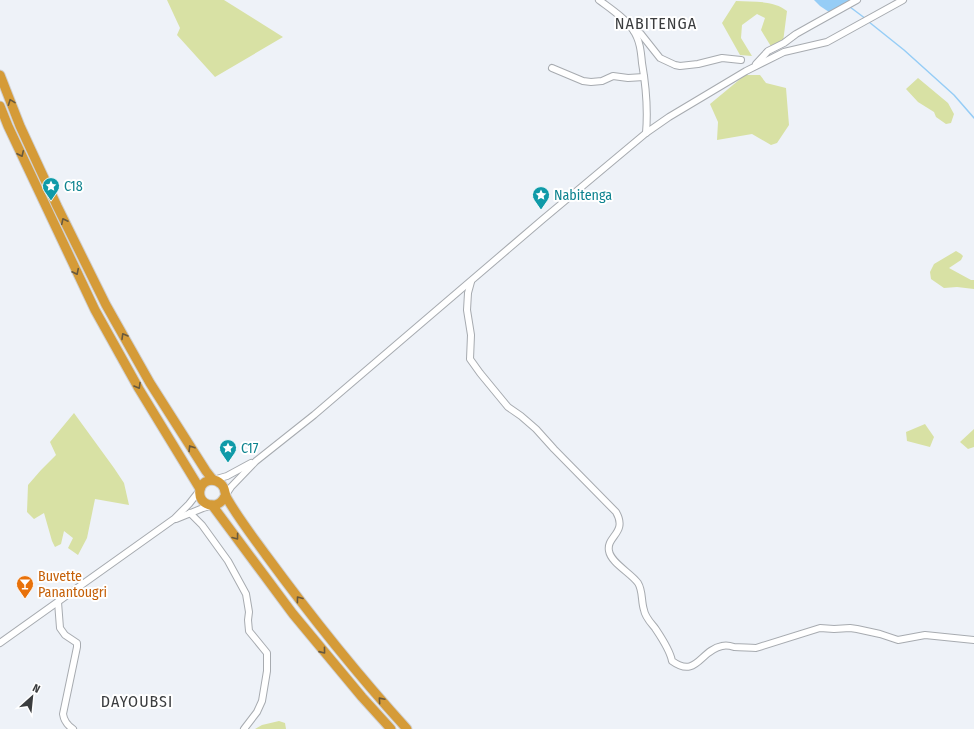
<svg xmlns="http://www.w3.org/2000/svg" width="974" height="729" viewBox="0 0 974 729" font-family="'Fira Sans Condensed',sans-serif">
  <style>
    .green { fill: #d8e1a4 }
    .water { fill: #96cdf6 }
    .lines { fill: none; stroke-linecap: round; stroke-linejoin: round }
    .stream { stroke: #96cdf6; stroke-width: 1.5 }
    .minor-casing { stroke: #a7abb0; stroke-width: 8 }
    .highway-casing { stroke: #d0d0d1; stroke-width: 11 }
    .minor { stroke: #fff; stroke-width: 6 }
    .highway { stroke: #d59b38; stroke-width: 9 }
    .oneway { stroke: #69593d }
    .labels { text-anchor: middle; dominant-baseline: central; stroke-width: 4; stroke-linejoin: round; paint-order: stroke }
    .culture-label { font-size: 14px; fill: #0d838f; stroke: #fff; text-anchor: start }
    .food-label { font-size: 14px; fill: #c56008; stroke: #fff; text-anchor: start }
    .quarter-label { font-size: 16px; letter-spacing: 1px; fill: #3b3d3f; stroke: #fff }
  </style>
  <rect width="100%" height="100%" fill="#eef2f8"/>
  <g class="green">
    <path d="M167,0H224L283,37L215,77L177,35L180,28Z"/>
    <path d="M736,1C753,2 774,0 787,11L783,42L772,48L761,30L765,18L757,14L742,25L741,38L752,56L740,55L722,23Z"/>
    <path d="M745,75H760L766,83L786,88L789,125L777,143L771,145L752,134L717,140L718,122L710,104Z"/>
    <path d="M918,78L948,103L954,114L951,123L946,124L936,117L934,112L918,102L906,89Z"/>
    <path d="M956,251L961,254L963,256L961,260L949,268L971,280H974V289L957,287L944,288L931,279L930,272L934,264Z"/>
    <path d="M74,413L114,468L124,483L129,505L95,499L87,538L78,555L68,548L73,538L64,531L61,544L55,547L52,541L44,513L34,519L27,512L28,485L41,470L56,455L50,442Z"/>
    <path d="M925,424L934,437L930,447L907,441L906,432Z"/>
    <path d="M974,429V447L968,449L960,442Z"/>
    <path d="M279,721L285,723L286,729H255L262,725Z"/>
  </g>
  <path class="water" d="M814,0H851L829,12L820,6Z"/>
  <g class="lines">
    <g class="stream">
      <path d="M850,7L866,19"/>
      <path d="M869,22L904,50L954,95L974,118"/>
    </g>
    <g class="minor-casing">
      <g id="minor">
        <path d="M599,0C611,9 625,18 633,30C640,40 641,52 642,63C646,86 648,110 646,133"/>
        <path d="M634,31L641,34L660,58L675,65L680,66L698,64L722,58L741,60"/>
        <path d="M756,64L768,51L784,43L796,34L812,25L857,0"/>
        <path d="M552,68L583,81L591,82L602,81L613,76L628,78L644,77"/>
        <path d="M471,282L468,293L467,310L471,335L470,359L480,373L508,407L521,416L536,429L554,449L616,512C628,533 606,536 609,551C611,563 631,573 638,583C643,591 641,601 644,610C645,617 651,623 655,628C661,637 670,650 672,661C697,679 700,650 722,646C726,645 731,646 734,647C742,647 749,648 756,648L820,628L834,629L850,628L857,629L880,634L898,640L925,635L974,640"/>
        <path d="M213,480L227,476L251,463"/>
        <path d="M225,496L231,487L256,461L314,415L542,220L646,133L669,117L746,71L784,52L827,42L903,0"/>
        <path d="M190,513L202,525L228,561L246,594L249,612L248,620L249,631L267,653V671L262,701L257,712L244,729"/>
        <path d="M176,519L203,508L210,506"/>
        <path d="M58,602L60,628L65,635L77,643V647L63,714C64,721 67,725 73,729"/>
        <path d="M0,643L174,519L189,504L200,490"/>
      </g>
    </g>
    <g class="highway-casing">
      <g id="highway">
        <path d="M0,75L20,126L57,206L106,305L150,383L206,471L213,480"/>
        <path d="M0,106L8,126L95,310L139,389L200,489"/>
        <path d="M225,496C218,512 197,505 200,490C202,480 214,477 221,484C226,488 224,495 228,500C239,519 253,537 266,555C310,615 357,674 407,729"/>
        <path d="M212,505L293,614L362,697L391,729"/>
      </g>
    </g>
    <use href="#minor" class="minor"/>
    <use href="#highway" class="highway"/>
  </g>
  <defs><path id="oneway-chevron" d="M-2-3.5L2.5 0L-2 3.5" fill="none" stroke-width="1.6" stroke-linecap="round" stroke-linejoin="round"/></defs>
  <g class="oneway">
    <use href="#oneway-chevron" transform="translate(11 102) rotate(-111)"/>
    <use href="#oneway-chevron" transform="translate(21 154) rotate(65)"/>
    <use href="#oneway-chevron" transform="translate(64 221) rotate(-116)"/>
    <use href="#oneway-chevron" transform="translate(76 272) rotate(64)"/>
    <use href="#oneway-chevron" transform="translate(124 336) rotate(-120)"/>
    <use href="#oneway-chevron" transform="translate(138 386) rotate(60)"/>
    <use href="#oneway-chevron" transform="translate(191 448) rotate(-122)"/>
    <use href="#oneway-chevron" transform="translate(236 537) rotate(53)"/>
    <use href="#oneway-chevron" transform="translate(299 599) rotate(-127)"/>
    <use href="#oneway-chevron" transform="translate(323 651) rotate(51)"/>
    <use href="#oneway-chevron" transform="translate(381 700) rotate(-131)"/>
  </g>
  <defs>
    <g id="sight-pin" transform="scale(0.9)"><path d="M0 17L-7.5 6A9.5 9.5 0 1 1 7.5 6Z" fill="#0f9aa8" stroke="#fff"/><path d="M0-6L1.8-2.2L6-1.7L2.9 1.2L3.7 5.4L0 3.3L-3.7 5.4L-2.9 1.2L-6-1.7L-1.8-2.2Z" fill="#fff"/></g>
    <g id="bar-pin" transform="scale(0.9)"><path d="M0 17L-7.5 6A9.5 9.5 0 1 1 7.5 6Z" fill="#e8710a" stroke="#fff"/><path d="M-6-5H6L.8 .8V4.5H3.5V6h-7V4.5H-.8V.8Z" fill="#fff"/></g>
  </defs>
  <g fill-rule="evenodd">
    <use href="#sight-pin" x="51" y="186"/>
    <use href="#sight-pin" x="541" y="195"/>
    <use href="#sight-pin" x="228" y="448"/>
    <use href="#bar-pin" x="25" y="584"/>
  </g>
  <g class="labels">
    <g class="culture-label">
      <text x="64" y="186">C18</text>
      <text x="554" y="195">Nabitenga</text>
      <text x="241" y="448">C17</text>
    </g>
    <g class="food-label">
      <text x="38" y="576">Buvette<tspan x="38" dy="16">Panantougri</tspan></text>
    </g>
    <g class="quarter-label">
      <text x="656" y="23">NABITENGA</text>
      <text x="137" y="701">DAYOUBSI</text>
    </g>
  </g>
  <g transform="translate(32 697) rotate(27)" stroke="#ffffff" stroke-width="3" paint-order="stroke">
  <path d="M0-3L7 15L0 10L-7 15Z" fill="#3b3d3f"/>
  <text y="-6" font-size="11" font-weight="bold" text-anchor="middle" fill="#3b3d3f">N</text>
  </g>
</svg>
